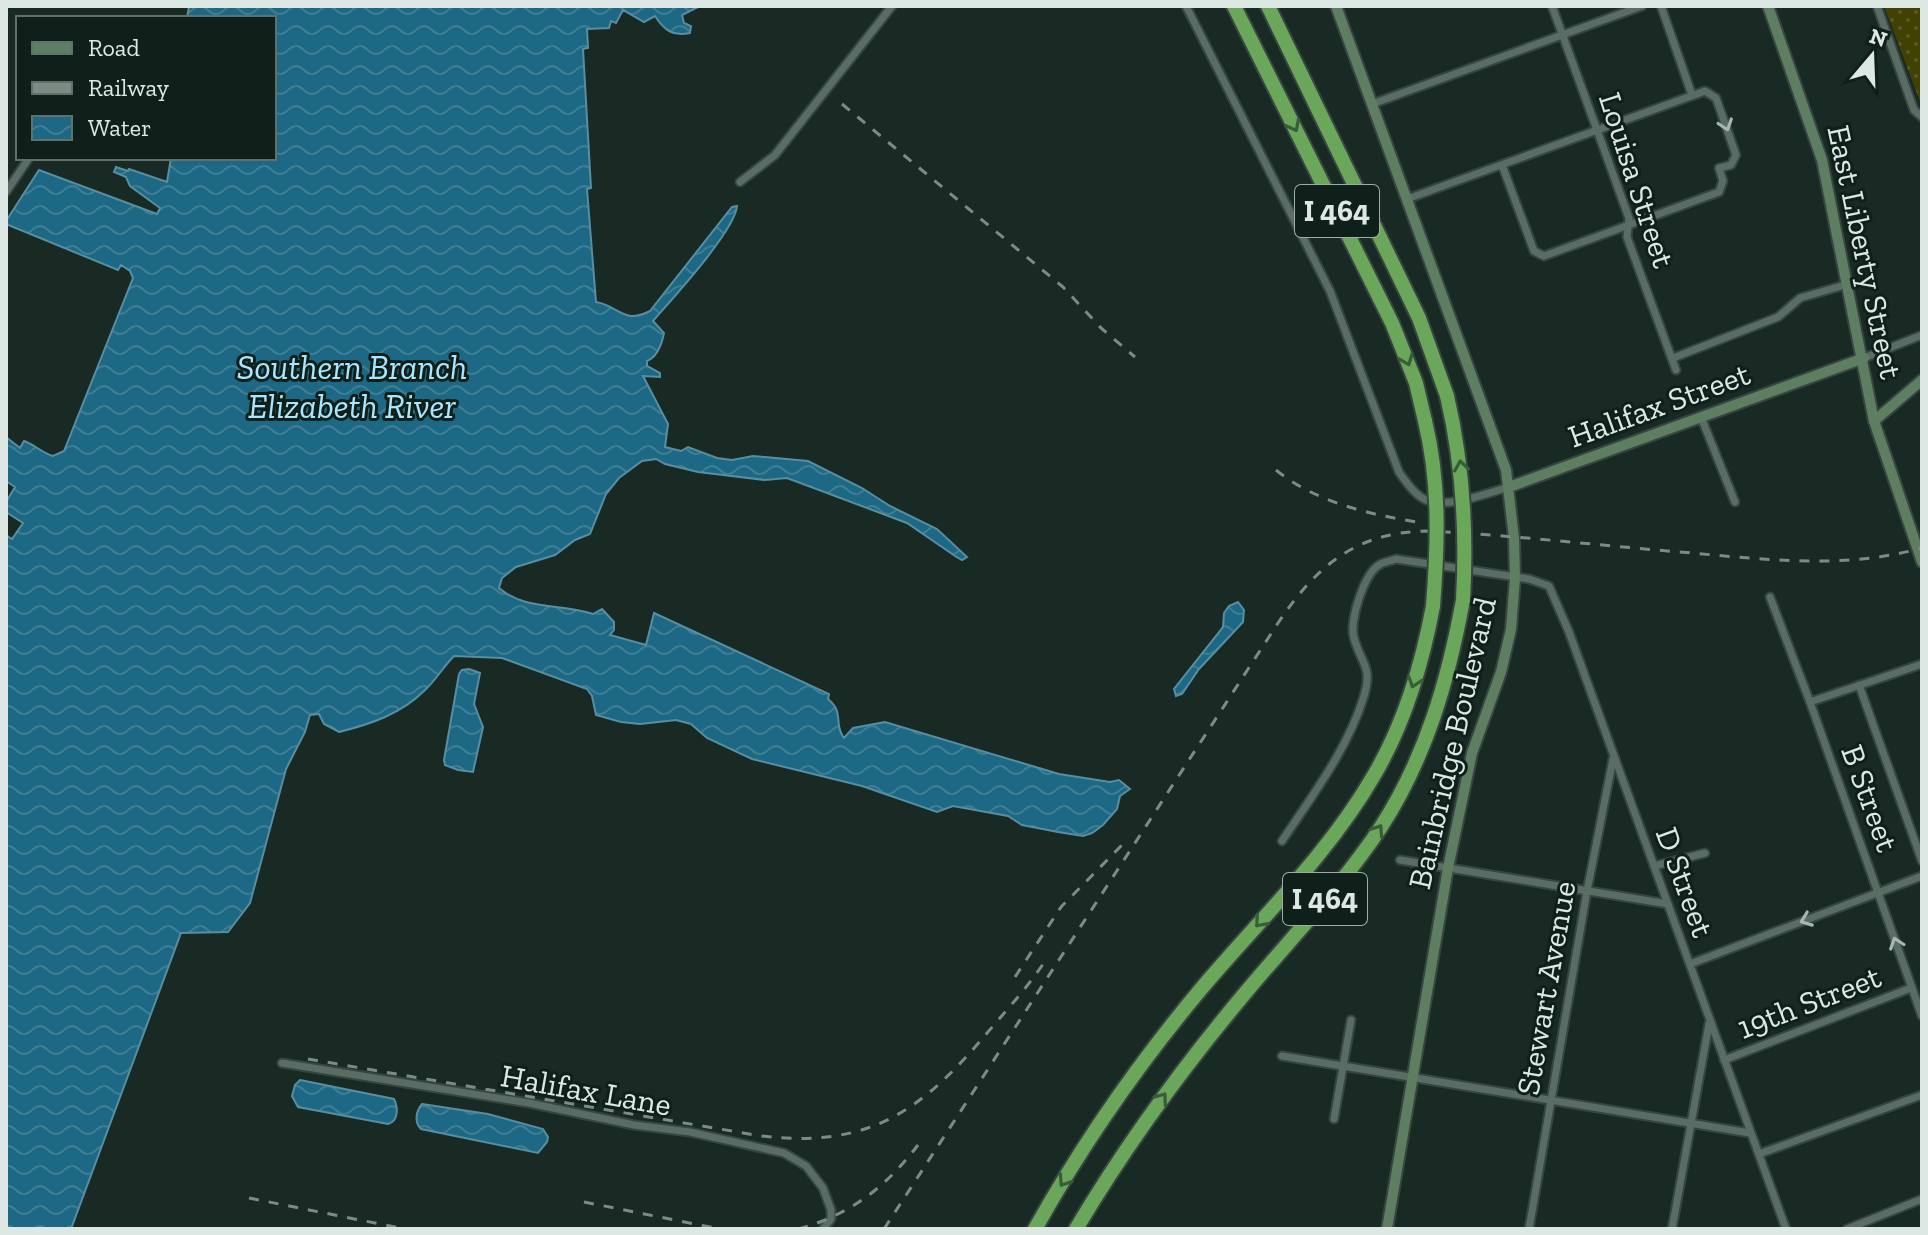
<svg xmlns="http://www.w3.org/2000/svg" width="1928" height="1235" viewBox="0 0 1928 1235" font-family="'Zilla Slab',serif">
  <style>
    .green { fill: url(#green-dots) }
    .water { fill: url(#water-waves); stroke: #578ea1; stroke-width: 2 }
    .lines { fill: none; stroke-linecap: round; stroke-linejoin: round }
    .street-casing { stroke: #374541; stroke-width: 11 }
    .secondary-casing { stroke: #374541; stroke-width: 14 }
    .highway-casing { stroke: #374541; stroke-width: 18 }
    .street { stroke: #596d65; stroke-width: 7 }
    .secondary { stroke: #5e7e62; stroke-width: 10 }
    .highway { stroke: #6aa75a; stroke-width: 14 }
    .rail { stroke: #7d8b85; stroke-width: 3; stroke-dasharray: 10 10; stroke-linecap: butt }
    .highway-bridge-casing { stroke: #374541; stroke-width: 18; stroke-linecap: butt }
    .highway-bridge { stroke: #6aa75a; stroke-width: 14 }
    .oneway { stroke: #a8b7b1 }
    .oneway2 { stroke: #385d37 }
    .labels { text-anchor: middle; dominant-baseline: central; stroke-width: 6; stroke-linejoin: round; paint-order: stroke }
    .shield { fill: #0f201a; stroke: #9faca7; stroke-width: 2 }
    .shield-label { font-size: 30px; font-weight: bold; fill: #dde8e4 }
    .street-label { font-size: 32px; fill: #dde8e4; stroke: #0f201a }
    .water-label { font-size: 34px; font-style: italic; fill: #ace5fe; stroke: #0f201a }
  </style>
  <defs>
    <pattern id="green-dots" width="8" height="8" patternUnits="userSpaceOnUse" patternTransform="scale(2)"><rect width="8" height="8" fill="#414103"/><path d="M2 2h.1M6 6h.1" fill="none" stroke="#5c5c28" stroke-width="1.8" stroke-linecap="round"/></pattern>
    <pattern id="water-waves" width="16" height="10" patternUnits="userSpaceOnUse" patternTransform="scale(2)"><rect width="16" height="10" fill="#1d6884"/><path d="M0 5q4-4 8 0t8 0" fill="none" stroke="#3d7e95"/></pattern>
  </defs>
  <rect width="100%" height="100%" fill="#182a23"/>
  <path class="green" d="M1884,6H1922V107Z"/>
  <g class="water">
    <path d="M189,6H700L682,15L684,23L691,26L690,33C673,37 664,30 655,16L644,22L623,10L616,23L611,21L609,28L587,29L588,48L583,49L590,171L591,188L587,189L596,302C617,305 624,325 650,311L732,207L737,206C735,231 671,300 653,321L664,333C662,343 657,357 647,361V366L660,373V377L643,376L668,424L665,447L681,451L688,447L717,458L732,460L753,456L808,461L862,488L890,506L937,529L967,557L962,560L955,556L907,523L787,478L765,480L698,472L665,464L656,459L642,461L619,478L606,494L590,534L575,540L555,555L516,567L502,578L499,588C526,611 561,603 593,614L602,609L614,622V630L610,635L646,645L654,613L829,694L828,699C845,713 833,724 844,738L853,728L885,722L1059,774L1110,782L1119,780L1130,789L1120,796L1117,809L1103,825L1092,833L1083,836L1058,832L1022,825L1008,816L953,806L937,812L862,786L752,759L707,738L691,724L676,720L640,724L621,722L596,715L592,696L587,689L502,658L454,656C443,667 436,680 425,690C401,714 371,724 339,732L324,724L319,714L310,715L305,732L286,769L250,903L228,932L181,933L71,1229H6V535L12,539L23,523L6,512V502L15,487L6,481V437L20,448L24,441C32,443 42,453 53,456L64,451L133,278L130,271L121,265L118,270L6,224V221L39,170L157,214L160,208L130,186L126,177L114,172L116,167L128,171L129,169L167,182L171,158H274V18H187Z"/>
    <path d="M1238,602L1244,610L1243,622L1199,669L1182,694L1176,696L1174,689L1223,627L1224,613L1229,606Z"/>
    <path d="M469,669L480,673L474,704L483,727L473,772L458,770L445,765L444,760L459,674L462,670Z"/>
    <path d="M300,1080L394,1099C398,1107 399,1121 388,1124L298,1107L292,1096L295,1085Z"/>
    <path d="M422,1104L488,1114L543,1129L548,1137L547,1142L538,1153L421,1129C414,1122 416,1111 422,1104Z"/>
  </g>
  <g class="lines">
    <g class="street-casing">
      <g id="street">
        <path d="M1186,6L1330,291L1399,472C1406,482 1415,495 1426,500C1448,509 1487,493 1509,487"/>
        <path d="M1552,6L1629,218L1627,237L1676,370"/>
        <path d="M1661,6L1692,95"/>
        <path d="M1877,6L1914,110L1922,117"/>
        <path d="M1372,104L1642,6"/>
        <path d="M740,182L775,155L892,6"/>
        <path d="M6,192L29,158"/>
        <path d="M1407,199L1705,91L1716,98L1736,155L1731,165L1719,168L1723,181L1719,192L1544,256L1534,251L1502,165"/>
        <path d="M1673,358L1778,317L1800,298L1848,284"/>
        <path d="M1864,358L1922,335"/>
        <path d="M1701,417L1735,502"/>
        <path d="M1770,597L1810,702L1922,1016"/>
        <path d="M1859,685L1922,861"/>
        <path d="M1810,702L1922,664"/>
        <path d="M1282,841C1312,796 1348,749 1364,696C1373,666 1361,664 1354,638C1349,621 1364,574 1379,565C1383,562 1391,561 1396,559L1529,579L1549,586L1569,632L1786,1229"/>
        <path d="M1400,860L1668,904"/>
        <path d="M1654,866L1705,853"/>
        <path d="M1690,964L1922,876"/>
        <path d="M1282,1056L1750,1133"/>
        <path d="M1724,1060L1911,988"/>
        <path d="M282,1063L529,1103L634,1125L690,1132L784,1153L806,1166L823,1188L831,1210V1219L823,1229"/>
        <path d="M1334,1119L1351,1020"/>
        <path d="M1759,1154L1922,1095"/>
        <path d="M1529,1229L1587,891L1613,759"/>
        <path d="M1672,1229L1709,1024"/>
        <path d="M1847,1229L1922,1199"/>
      </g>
    </g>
    <g class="secondary-casing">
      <g id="secondary">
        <path d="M1336,6L1506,470L1514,538L1515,578L1511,629L1501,672L1472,753L1467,777L1448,868L1387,1229"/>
        <path d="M1768,6L1822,160L1874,421L1922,562"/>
        <path d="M1874,421L1922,380"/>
        <path d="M1509,487L1864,358"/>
      </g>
    </g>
    <g class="highway-casing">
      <g id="highway">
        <path d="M1234,6L1392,323L1416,383L1425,421"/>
        <path d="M1268,6L1419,318L1447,396"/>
        <path d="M1035,1229C1082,1145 1139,1063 1201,989C1259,920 1327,856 1373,777C1404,725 1422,665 1433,606"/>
        <path d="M1076,1229C1126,1145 1183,1067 1246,992C1291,938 1342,886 1381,827C1426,757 1448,681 1463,600"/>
      </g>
    </g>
    <use href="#street" class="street"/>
    <use href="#secondary" class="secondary"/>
    <use href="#highway" class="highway"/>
    <g class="rail">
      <path d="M842,104L1063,287L1101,328L1135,357"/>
      <path d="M1276,470C1316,503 1375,516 1424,523"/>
      <path d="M1015,977L1061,907L1125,842"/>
      <path d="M308,1059L761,1136C873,1149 924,1109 993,1026C1012,1004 1031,983 1047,958"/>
      <path d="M249,1198L405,1229"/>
      <path d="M584,1202L720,1229"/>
      <path d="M798,1229C850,1215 886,1187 918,1145"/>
      <path d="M884,1229L1278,623C1316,567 1354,533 1425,531C1514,535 1603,546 1692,553C1769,560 1847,569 1922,548"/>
    </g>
    <g class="highway-bridge-casing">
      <g id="highway-bridge">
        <path d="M1447,396C1463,464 1467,530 1463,600"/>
        <path d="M1425,421C1440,483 1438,543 1433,606"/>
      </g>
    </g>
    <use href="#highway-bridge" class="highway-bridge"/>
  </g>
  <defs><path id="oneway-chevron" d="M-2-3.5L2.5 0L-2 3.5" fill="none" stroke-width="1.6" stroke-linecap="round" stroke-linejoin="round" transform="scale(2)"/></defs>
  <g class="oneway">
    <use href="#oneway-chevron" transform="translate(1726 125) rotate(71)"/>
    <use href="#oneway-chevron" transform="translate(1806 920) rotate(159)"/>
    <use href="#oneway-chevron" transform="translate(1896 943) rotate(-109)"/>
  </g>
  <g class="oneway2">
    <use href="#oneway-chevron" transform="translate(1294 126) rotate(63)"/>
    <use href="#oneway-chevron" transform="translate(1407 360) rotate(69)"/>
    <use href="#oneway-chevron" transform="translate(1461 466) rotate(-98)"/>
    <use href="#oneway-chevron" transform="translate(1414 682) rotate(108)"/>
    <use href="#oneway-chevron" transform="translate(1378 830) rotate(-56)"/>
    <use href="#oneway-chevron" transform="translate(1260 922) rotate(131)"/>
    <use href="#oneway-chevron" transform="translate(1162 1098) rotate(-54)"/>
    <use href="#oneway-chevron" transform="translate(1064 1181) rotate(123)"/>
  </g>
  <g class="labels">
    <g class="shield">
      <rect x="1295" y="185" width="84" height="52" rx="6"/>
      <rect x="1283" y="873" width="84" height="52" rx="6"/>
    </g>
    <g class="shield-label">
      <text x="1337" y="211">I 464</text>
      <text x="1325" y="899">I 464</text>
    </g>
    <g class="street-label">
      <text transform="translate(1637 180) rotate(72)">Louisa Street</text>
      <text transform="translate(1865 252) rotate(78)">East Liberty Street</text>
      <text transform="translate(1659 405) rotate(-20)">Halifax Street</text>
      <text transform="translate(1452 743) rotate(-77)">Bainbridge Boulevard</text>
      <text transform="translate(1870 798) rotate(70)">B Street</text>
      <text transform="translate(1685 882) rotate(70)">D Street</text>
      <text transform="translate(1546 988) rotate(-80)">Stewart Avenue</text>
      <text transform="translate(1809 1002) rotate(-21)">19th Street</text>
      <text transform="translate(586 1090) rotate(10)">Halifax Lane</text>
    </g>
    <g class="water-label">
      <text x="352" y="367">Southern Branch<tspan x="352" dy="39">Elizabeth River</tspan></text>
    </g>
  </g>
  <rect width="1928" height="1235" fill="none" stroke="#dde8e4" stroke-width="16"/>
  <rect x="16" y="16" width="260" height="144" fill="#0f201a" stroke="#61706b" stroke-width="2"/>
  <rect x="32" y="42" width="40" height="12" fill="#5e7e62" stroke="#61706b" stroke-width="2"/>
  <text x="88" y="56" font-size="24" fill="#dde8e4">Road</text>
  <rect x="32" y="82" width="40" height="12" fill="#7d8b85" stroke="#61706b" stroke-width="2"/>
  <text x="88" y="96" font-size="24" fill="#dde8e4">Railway</text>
  <rect x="32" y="116" width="40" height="24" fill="url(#water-waves)" stroke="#61706b" stroke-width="2"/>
  <text x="88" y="136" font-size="24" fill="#dde8e4">Water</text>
  <g transform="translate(1872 56) rotate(19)" stroke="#0f201a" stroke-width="6" paint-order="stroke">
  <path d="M0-6L14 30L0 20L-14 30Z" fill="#dde8e4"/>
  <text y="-12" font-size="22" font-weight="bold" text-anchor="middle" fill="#dde8e4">N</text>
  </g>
</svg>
